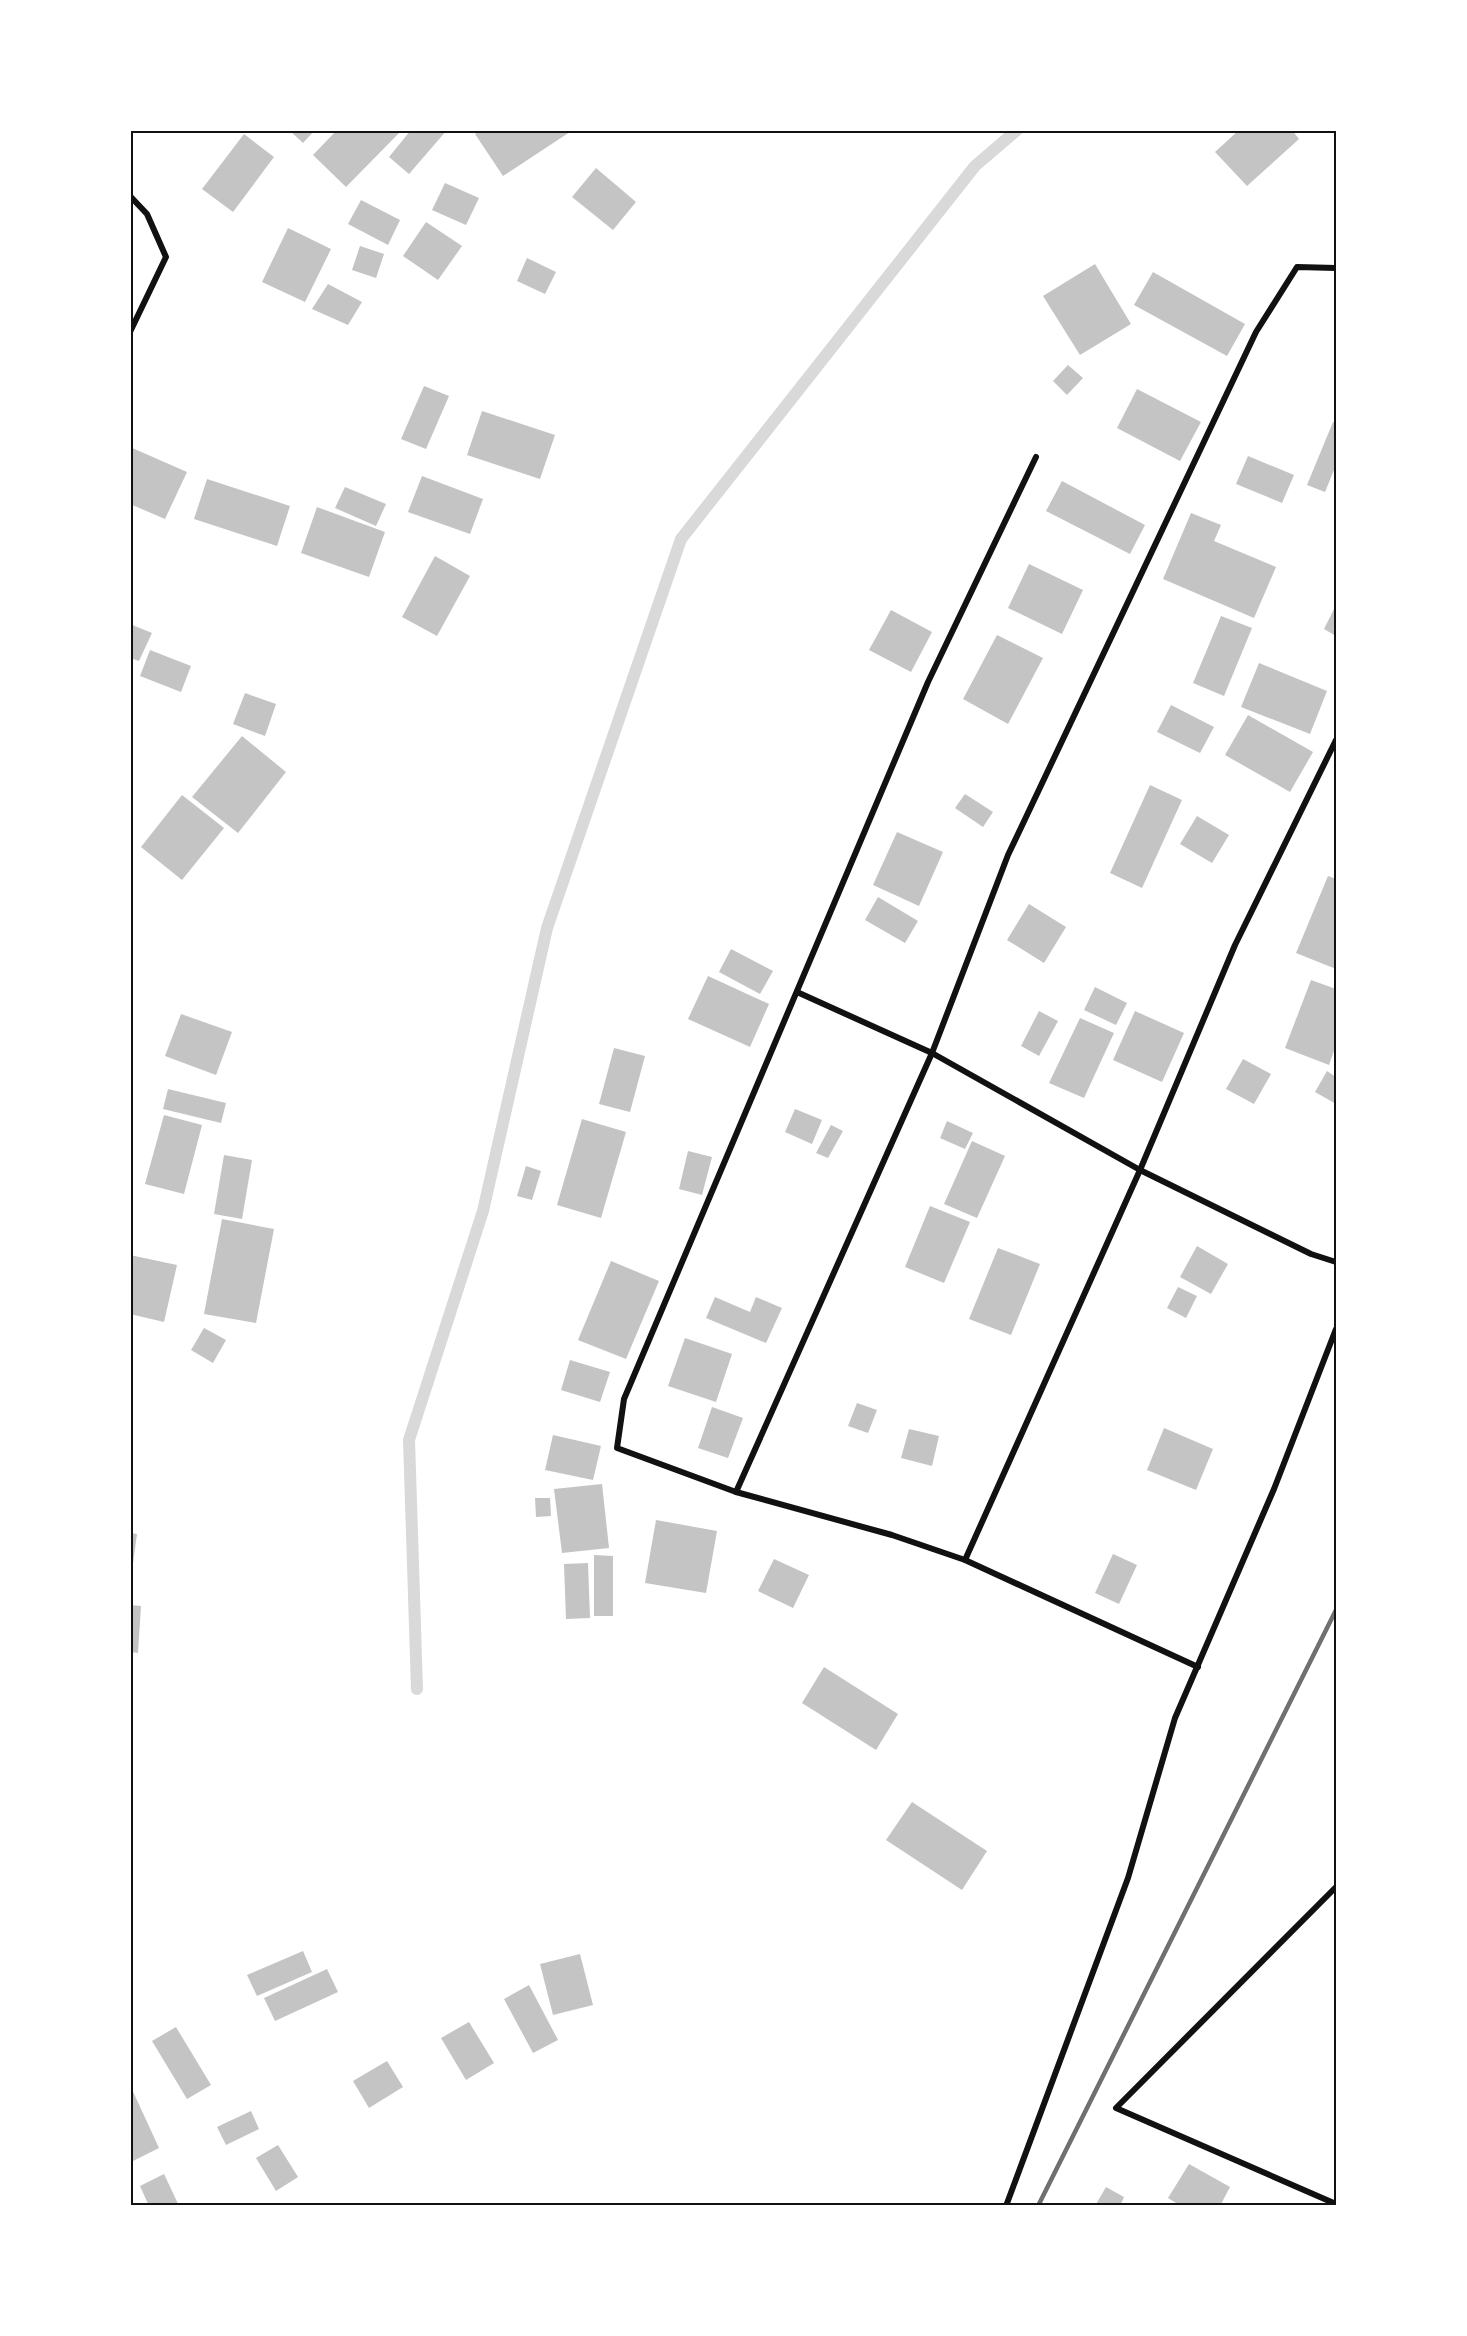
<svg xmlns="http://www.w3.org/2000/svg" width="1467" height="2336" viewBox="0 0 1467 2336" font-family="Jost,sans-serif">
  <style>
    .lines { fill: none; stroke-linecap: round; stroke-linejoin: round }
    .stream { stroke: #d9d9d9; stroke-width: 12 }
    .building { fill: #c4c4c4 }
    .minor { stroke: #111; stroke-width: 6 }
    .rail { stroke: #707070; stroke-width: 4.5 }
    .neatline { fill: none; stroke: #111; stroke-width: 2 }
  </style>
  <rect width="100%" height="100%" fill="#fff"/>
  <g class="lines">
    <path class="stream" d="M417,1689L409,1440L483,1211L547,928L681,539L975,166L1017,130"/>
  </g>
  <g class="building">
    <path d="M289,130H315L303,143Z"/>
    <path d="M337,130H402L346,187L313,155Z"/>
    <path d="M411,130H447L409,174L389,157Z"/>
    <path d="M481,130H573L503,176L475,134Z"/>
    <path d="M1239,130H1292L1299,139L1247,186L1215,152Z"/>
    <path d="M244,134L274,157L233,212L202,189Z"/>
    <path d="M596,168L636,202L613,230L572,197Z"/>
    <path d="M445,183L479,198L466,225L432,210Z"/>
    <path d="M361,200L400,220L388,245L348,224Z"/>
    <path d="M426,222L462,246L438,280L403,256Z"/>
    <path d="M288,228L331,249L305,302L262,282Z"/>
    <path d="M360,246L384,254L376,278L352,270Z"/>
    <path d="M527,258L556,272L545,294L517,281Z"/>
    <path d="M1095,264L1131,324L1080,355L1043,296Z"/>
    <path d="M1153,272L1245,324L1227,356L1134,305Z"/>
    <path d="M328,284L362,302L348,325L312,309Z"/>
    <path d="M1068,365L1083,378L1067,395L1053,381Z"/>
    <path d="M424,386L449,396L426,449L401,439Z"/>
    <path d="M1137,389L1201,422L1180,461L1117,428Z"/>
    <path d="M482,411L555,435L540,479L467,455Z"/>
    <path d="M1333,422L1336,423V465L1325,492L1307,485Z"/>
    <path d="M130,447L187,472L165,519L130,504Z"/>
    <path d="M1248,456L1294,475L1282,503L1236,484Z"/>
    <path d="M422,476L483,499L470,534L408,512Z"/>
    <path d="M207,479L290,506L277,546L194,519Z"/>
    <path d="M1062,481L1145,525L1130,554L1046,511Z"/>
    <path d="M345,487L386,504L376,526L335,508Z"/>
    <path d="M317,507L385,532L369,577L301,553Z"/>
    <path d="M1191,513L1221,525L1214,541L1276,567L1254,618L1163,579Z"/>
    <path d="M435,556L470,576L437,636L402,617Z"/>
    <path d="M1029,564L1083,590L1062,634L1008,608Z"/>
    <path d="M1336,605V636L1324,629Z"/>
    <path d="M891,610L932,632L911,672L869,650Z"/>
    <path d="M1221,616L1252,628L1224,696L1193,683Z"/>
    <path d="M130,624L152,633L139,661L130,658Z"/>
    <path d="M997,635L1043,658L1008,724L963,699Z"/>
    <path d="M150,650L191,666L181,692L140,676Z"/>
    <path d="M1259,663L1327,691L1310,734L1241,707Z"/>
    <path d="M245,693L276,704L265,736L233,724Z"/>
    <path d="M1171,705L1214,727L1200,753L1157,732Z"/>
    <path d="M1248,715L1313,752L1290,792L1225,755Z"/>
    <path d="M242,736L286,772L238,833L192,797Z"/>
    <path d="M1150,785L1182,800L1142,888L1110,873Z"/>
    <path d="M965,794L993,812L983,827L955,808Z"/>
    <path d="M182,795L224,828L182,880L141,847Z"/>
    <path d="M1197,816L1229,835L1212,863L1180,844Z"/>
    <path d="M897,832L943,852L919,906L873,885Z"/>
    <path d="M1328,876L1336,879V969L1296,953Z"/>
    <path d="M878,897L918,921L905,943L865,920Z"/>
    <path d="M1029,904L1066,927L1044,963L1007,940Z"/>
    <path d="M731,949L773,971L760,994L719,972Z"/>
    <path d="M708,976L769,1004L750,1047L688,1019Z"/>
    <path d="M1311,980L1336,989V1045L1329,1065L1285,1048Z"/>
    <path d="M1095,987L1127,1003L1116,1025L1084,1010Z"/>
    <path d="M1039,1011L1058,1021L1039,1056L1021,1046Z"/>
    <path d="M1135,1011L1184,1033L1162,1082L1113,1060Z"/>
    <path d="M181,1014L232,1032L216,1075L165,1056Z"/>
    <path d="M1080,1018L1114,1033L1084,1098L1049,1083Z"/>
    <path d="M614,1048L645,1056L630,1112L599,1104Z"/>
    <path d="M1243,1059L1271,1074L1254,1104L1226,1089Z"/>
    <path d="M1327,1071L1336,1077V1104L1315,1092Z"/>
    <path d="M168,1089L226,1103L221,1123L163,1109Z"/>
    <path d="M795,1109L822,1120L812,1144L785,1132Z"/>
    <path d="M164,1115L202,1125L184,1194L145,1184Z"/>
    <path d="M582,1119L626,1132L601,1218L557,1205Z"/>
    <path d="M947,1121L973,1133L965,1149L940,1138Z"/>
    <path d="M831,1125L843,1131L828,1158L816,1153Z"/>
    <path d="M972,1141L1005,1156L977,1218L944,1204Z"/>
    <path d="M688,1151L712,1157L702,1195L679,1189Z"/>
    <path d="M224,1155L252,1160L242,1219L214,1214Z"/>
    <path d="M526,1166L541,1171L532,1200L517,1196Z"/>
    <path d="M930,1206L970,1222L944,1283L905,1267Z"/>
    <path d="M222,1219L274,1229L256,1323L204,1314Z"/>
    <path d="M1197,1246L1228,1264L1211,1294L1180,1277Z"/>
    <path d="M998,1248L1040,1264L1011,1335L969,1319Z"/>
    <path d="M130,1255L177,1265L164,1322L130,1314Z"/>
    <path d="M611,1261L659,1281L626,1359L578,1340Z"/>
    <path d="M1178,1287L1197,1296L1186,1318L1167,1308Z"/>
    <path d="M715,1297L750,1312L756,1297L782,1308L766,1343L706,1318Z"/>
    <path d="M204,1328L226,1340L213,1363L191,1350Z"/>
    <path d="M685,1338L732,1354L716,1402L668,1386Z"/>
    <path d="M570,1360L610,1372L600,1402L561,1390Z"/>
    <path d="M857,1403L877,1410L868,1433L848,1426Z"/>
    <path d="M712,1407L743,1418L728,1458L698,1448Z"/>
    <path d="M1164,1428L1213,1449L1196,1490L1147,1470Z"/>
    <path d="M909,1429L939,1436L932,1466L901,1458Z"/>
    <path d="M553,1435L601,1446L593,1480L545,1470Z"/>
    <path d="M602,1484L609,1548L562,1553L554,1489Z"/>
    <path d="M535,1498H550L551,1516L536,1517Z"/>
    <path d="M656,1520L717,1531L706,1593L645,1583Z"/>
    <path d="M130,1533L137,1534L132,1571H130Z"/>
    <path d="M1113,1554L1137,1565L1119,1604L1095,1593Z"/>
    <path d="M594,1555L613,1556V1616H594Z"/>
    <path d="M774,1559L809,1575L793,1608L758,1591Z"/>
    <path d="M588,1563L590,1618L566,1619L564,1564Z"/>
    <path d="M130,1605L141,1606L138,1653L130,1652Z"/>
    <path d="M824,1667L898,1714L876,1750L802,1703Z"/>
    <path d="M912,1802L987,1851L962,1890L886,1840Z"/>
    <path d="M303,1951L312,1972L257,1996L247,1975Z"/>
    <path d="M580,1954L593,2005L553,2015L540,1964Z"/>
    <path d="M327,1969L338,1992L275,2021L264,1998Z"/>
    <path d="M529,1985L558,2040L533,2053L504,1999Z"/>
    <path d="M469,2022L494,2063L466,2080L441,2038Z"/>
    <path d="M176,2027L211,2085L187,2099L152,2041Z"/>
    <path d="M387,2061L403,2087L369,2108L353,2081Z"/>
    <path d="M130,2085L159,2148L133,2161L130,2156Z"/>
    <path d="M251,2111L259,2129L226,2145L217,2127Z"/>
    <path d="M278,2145L298,2177L276,2191L256,2158Z"/>
    <path d="M1189,2164L1230,2187L1220,2206H1181L1168,2198Z"/>
    <path d="M164,2174L179,2206H149L140,2186Z"/>
    <path d="M1106,2187L1124,2197L1120,2206H1095Z"/>
  </g>
  <g class="lines">
    <g class="minor">
      <path d="M130,196L147,214L166,257L130,332"/>
      <path d="M1036,457L928,682L624,1399L617,1448L736,1492L892,1535L965,1560L1198,1667"/>
      <path d="M797,992L932,1053L1140,1170L1311,1254L1336,1262"/>
      <path d="M736,1492L932,1053L1008,855L1256,332L1297,267L1336,268"/>
      <path d="M965,1560L1140,1170L1235,945L1336,740"/>
      <path d="M1336,1887L1116,2108L1336,2204"/>
      <path d="M1006,2206L1128,1878L1175,1718L1274,1489L1336,1329"/>
    </g>
    <path class="rail" d="M1038,2206L1336,1610"/>
  </g>
  <rect width="1467" height="2336" fill="none" stroke="#ffffff" stroke-width="264"/>
  <rect x="132" y="132" width="1203" height="2072" class="neatline"/>
</svg>
